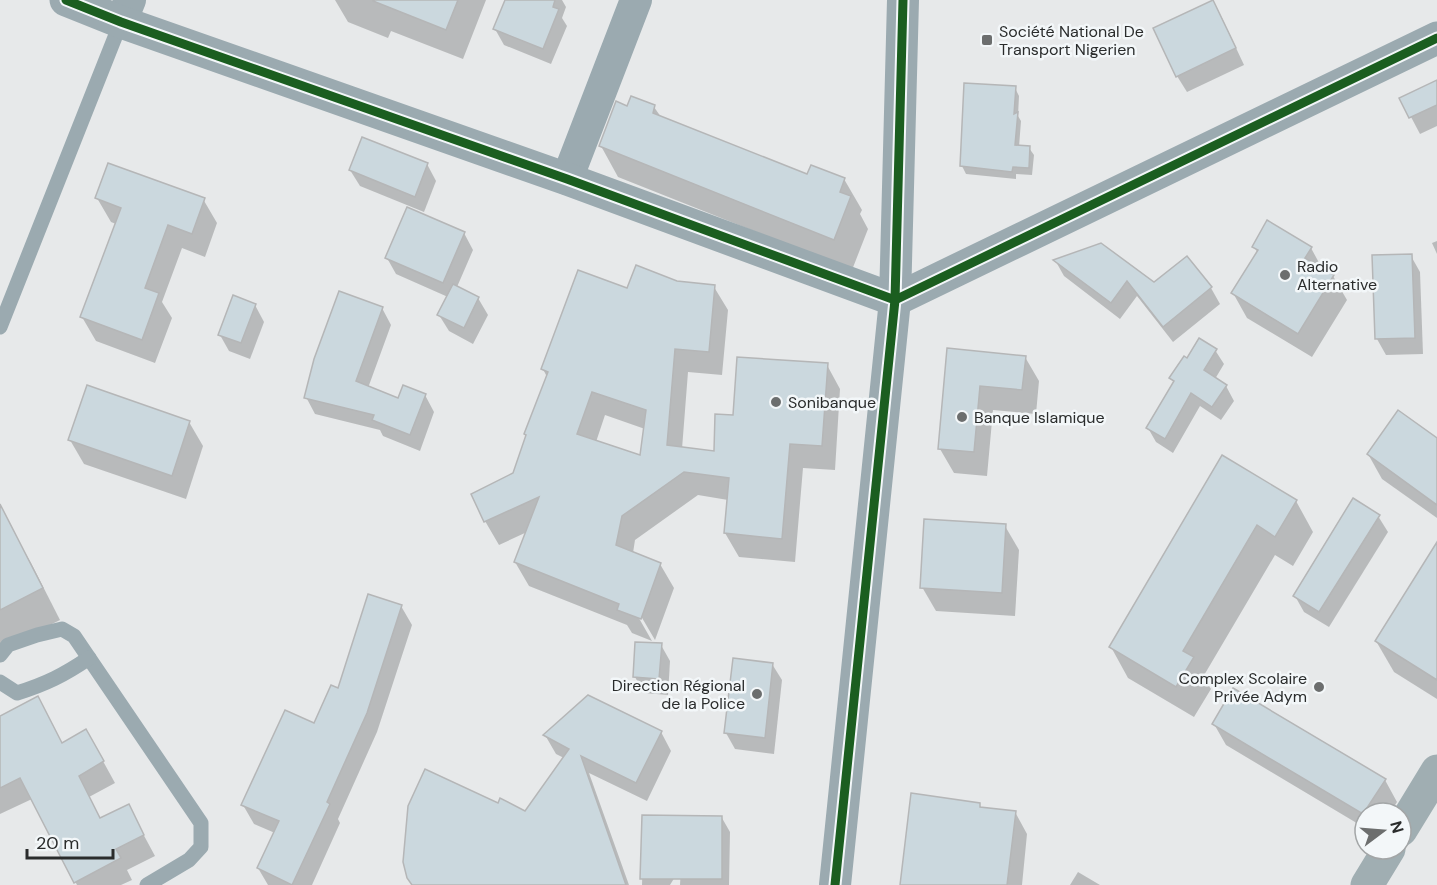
<svg xmlns="http://www.w3.org/2000/svg" width="1437" height="885" viewBox="0 0 1437 885" font-family="'DM Sans',sans-serif">
  <style>
    .shadow { fill: #0003; fill-rule: evenodd }
    .building { fill: #cbd8de; stroke: #b5b6b7; stroke-width: 1.5; fill-rule: evenodd }
    .lines { fill: none; stroke-linecap: round; stroke-linejoin: round }
    .service { stroke: #9baab0; stroke-width: 15 }
    .minor { stroke: #9baab0; stroke-width: 32 }
    .tertiary { stroke: #9baab0; stroke-width: 33 }
    .trunk { stroke: #a0aeb2; stroke-width: 33 }
    .cycleway-casing { stroke: #f3f7f9; stroke-width: 13 }
    .cycleway { stroke: #1b5e20; stroke-width: 9 }
    .poi-dot { fill: #6c6e6e; stroke: #f3f7f9; stroke-width: 2 }
    .labels { text-anchor: middle; dominant-baseline: central; stroke-width: 5; stroke-linejoin: round; paint-order: stroke }
    .poi-label { font-size: 16px; fill: #2a2c2c; stroke: #f3f7f9; text-anchor: start }
  </style>
  <rect width="100%" height="100%" fill="#e7e9ea"/>
  <g class="shadow">
    <path d="M335,0H486L463,59L391,31L388,38L348,22Z"/>
    <path d="M507,0H562L566,7L562,18L567,26L551,64L504,45L495,29Z"/>
    <path d="M1212,2L1222,18L1244,65L1187,92L1177,76Z"/>
    <path d="M1437,82V126L1420,134L1401,98Z"/>
    <path d="M1015,88L1019,96L1018,116L1021,121L1019,147L1029,148L1034,155L1032,175L1016,174V179L966,174L962,166Z"/>
    <path d="M654,107L661,117L808,176L844,179L862,210L860,214L868,229L852,270L618,177L601,146L628,108Z"/>
    <path d="M427,164L436,181L424,212L360,186L350,170Z"/>
    <path d="M97,198L203,199L217,223L205,257L182,248L162,302L172,318L155,363L96,341L82,317L116,224L111,222Z"/>
    <path d="M464,233L473,250L457,287L478,298L488,315L473,344L449,331L439,315L448,297L396,274L387,258Z"/>
    <path d="M1437,241V254L1432,243Z"/>
    <path d="M1254,247L1311,248L1323,270L1333,276L1347,300L1312,357L1247,318L1233,293L1258,253Z"/>
    <path d="M1411,256L1420,272L1423,354L1386,355L1377,339L1374,257Z"/>
    <path d="M1055,260L1154,284L1211,288L1220,304L1173,342L1137,296L1120,319L1064,276Z"/>
    <path d="M677,283L714,287L728,310L722,375L688,372L682,449L715,453L735,417L827,365L840,389L835,470L803,468L795,562L739,557L725,533L728,500L698,495L635,540L633,553L660,564L674,588L655,640L638,611L636,613L652,641L632,633L627,625L529,586L515,562L527,532L499,545L485,521L514,474L547,377L543,369L628,290ZM605,415L645,429L642,457L596,442Z"/>
    <path d="M255,305L264,322L250,359L229,351L220,335Z"/>
    <path d="M382,308L391,325L368,388L399,400L425,395L434,412L420,451L383,436L380,430L315,414L306,397Z"/>
    <path d="M948,350L1025,357L1039,381L1036,414L993,410L987,476L954,473L940,449Z"/>
    <path d="M1215,350L1224,364L1215,379L1226,386L1234,401L1221,420L1200,406L1173,453L1156,442L1148,428L1174,383L1171,378L1187,360Z"/>
    <path d="M189,422L203,446L186,499L84,464L70,440Z"/>
    <path d="M1437,440V518L1382,479L1368,454Z"/>
    <path d="M1222,457L1296,501L1313,532L1293,566L1275,555L1203,677L1211,689L1194,717L1128,678L1111,647Z"/>
    <path d="M1378,516L1388,532L1329,627L1304,612L1295,596Z"/>
    <path d="M1005,526L1019,550L1015,616L936,611L922,587Z"/>
    <path d="M13,533L31,563L60,620L0,650V539Z"/>
    <path d="M1437,553V699L1394,672L1376,641Z"/>
    <path d="M401,606L412,625L377,732L338,819L340,823L312,885H268L258,868L275,833L254,824L243,805L314,725Z"/>
    <path d="M661,645L670,661L668,695L644,693L635,677Z"/>
    <path d="M772,664L782,680L774,754L735,749L726,733Z"/>
    <path d="M0,717L62,744L98,752L115,783L89,797L101,819L128,806L155,856L127,870L132,880L121,885H77L32,799L0,814Z"/>
    <path d="M1214,724L1385,780L1397,802L1390,813H1365V828L1226,745Z"/>
    <path d="M661,732L671,751L647,801L589,773L629,885H412L498,805L526,812L564,758L556,754L545,735Z"/>
    <path d="M979,804L982,809L1015,812L1027,834L1022,885H902Z"/>
    <path d="M644,817L722,818L730,832L729,885H680L681,867L670,885H642Z"/>
    <path d="M1078,872L1100,885H1070Z"/>
  </g>
  <g class="building">
    <path d="M373,0H458L446,30L373,1Z"/>
    <path d="M505,0H555L553,7L559,9L543,49L493,29Z"/>
    <path d="M1213,0L1236,48L1176,77L1153,28Z"/>
    <path d="M1437,80V105L1409,118L1399,98Z"/>
    <path d="M964,83L1016,86L1014,114L1018,112L1015,145L1030,146L1029,168L1013,167L1012,172L960,166Z"/>
    <path d="M631,96L655,105L653,113L807,174L811,165L845,178L840,192L851,196L834,240L599,146L616,101L627,106Z"/>
    <path d="M362,137L428,163L415,197L349,170Z"/>
    <path d="M108,163L205,198L192,234L168,225L145,288L159,293L142,340L80,317L121,208L95,198Z"/>
    <path d="M407,207L465,232L443,283L385,258Z"/>
    <path d="M1267,220L1312,247L1305,258L1334,275L1298,334L1231,293L1258,250L1252,247Z"/>
    <path d="M1101,243L1154,282L1187,256L1212,287L1163,327L1127,281L1111,303L1053,260Z"/>
    <path d="M1412,254L1415,338L1375,339L1372,255Z"/>
    <path d="M636,265L677,281L715,285L709,352L675,349L667,445L714,451L715,414L733,415L737,357L828,363L822,446L790,444L782,539L724,533L729,478L684,472L622,516L616,545L661,563L641,619L617,610L619,604L514,562L539,497L484,522L471,494L513,473L526,435L524,434L548,372L541,369L578,270L627,288ZM592,392L646,410L640,455L577,434Z"/>
    <path d="M453,284L479,297L464,328L437,315Z"/>
    <path d="M339,291L383,307L356,381L398,398L403,385L426,394L410,435L372,420L374,415L304,398L314,359Z"/>
    <path d="M233,295L256,304L241,343L218,335Z"/>
    <path d="M1199,338L1217,349L1204,370L1227,385L1212,407L1191,393L1165,439L1146,428L1174,381L1169,378L1184,356L1187,358Z"/>
    <path d="M947,348L1026,356L1022,390L980,386L974,452L938,449Z"/>
    <path d="M87,385L190,421L172,476L68,440Z"/>
    <path d="M1398,410L1437,438V505L1367,454Z"/>
    <path d="M1222,455L1297,500L1275,537L1257,525L1183,651L1194,657L1176,687L1109,647Z"/>
    <path d="M1353,498L1380,515L1319,612L1293,596Z"/>
    <path d="M0,504L43,588L0,610Z"/>
    <path d="M924,519L1006,524L1002,593L920,588Z"/>
    <path d="M1437,542V680L1375,641Z"/>
    <path d="M368,594L402,605L367,713L327,802L330,804L292,885L257,868L279,821L241,805L285,710L314,723L331,685L338,688Z"/>
    <path d="M635,642L662,643L659,679L633,677Z"/>
    <path d="M733,658L773,663L765,738L724,733Z"/>
    <path d="M1233,688L1386,779L1363,814L1212,724Z"/>
    <path d="M588,695L662,731L636,783L581,756L626,885H412L407,878L403,862L408,806L425,769L498,803L500,798L525,811L569,749L543,735Z"/>
    <path d="M38,696L62,743L86,729L104,761L79,776L100,818L129,804L144,835L116,849L121,858L74,883L20,778L0,788V716Z"/>
    <path d="M911,793L980,803V807L1016,811L1007,885H900Z"/>
    <path d="M642,815L722,816V879H640Z"/>
  </g>
  <g class="lines">
    <g class="service">
      <path d="M0,327L121,22"/>
      <path d="M0,655L8,645L37,635L62,629L74,636L201,823V847L189,860L147,885"/>
      <path d="M0,682L17,693C46,684 64,675 89,658"/>
    </g>
    <g class="minor">
      <path d="M121,22L130,0"/>
      <path d="M567,179L636,0"/>
      <path d="M835,885L895,300L903,0"/>
    </g>
    <path class="tertiary" d="M66,0L121,22L567,179L895,300L1437,38"/>
    <g class="trunk">
      <path d="M1401,830L1437,771"/>
      <path d="M1367,885L1389,849"/>
    </g>
    <g class="cycleway-casing">
      <g id="cycleway">
        <path d="M66,0L121,22L567,179L895,300L1437,38"/>
        <path d="M835,885L895,300L903,0"/>
      </g>
    </g>
    <use href="#cycleway" class="cycleway"/>
  </g>
  <g class="poi-dot">
    <rect x="981" y="34" width="12" height="12" rx="3"/>
    <circle cx="1285" cy="275" r="6"/>
    <circle cx="776" cy="402" r="6"/>
    <circle cx="962" cy="417" r="6"/>
    <circle cx="1319" cy="687" r="6"/>
    <circle cx="757" cy="694" r="6"/>
  </g>
  <g class="labels">
    <g class="poi-label">
      <text x="999" y="31">Société National De<tspan x="999" dy="18">Transport Nigerien</tspan></text>
      <text x="1297" y="266">Radio<tspan x="1297" dy="18">Alternative</tspan></text>
      <text x="788" y="402">Sonibanque</text>
      <text x="974" y="417">Banque Islamique</text>
      <text x="1307" y="678" text-anchor="end">Complex Scolaire<tspan x="1307" dy="18">Privée Adym</tspan></text>
      <text x="745" y="685" text-anchor="end">Direction Régional<tspan x="745" dy="18">de la Police</tspan></text>
    </g>
  </g>
  <g transform="translate(1383 831) rotate(74)"><circle r="28" fill="#f3f7f9" stroke="#a3a6a7" stroke-width="1.5"/>
  <path d="M0-4.5L10 22L0 15L-10 22Z" fill="#6c6e6e"/>
  <text y="-9" font-size="16" font-weight="bold" text-anchor="middle" fill="#2a2c2c">N</text>
  </g>
  <path d="M27 849v9h86v-9" fill="none" stroke="#2a2c2c" stroke-width="3"/>
  <text x="36" y="849" font-size="18" fill="#2a2c2c" stroke="#f3f7f9" stroke-width="4.5" paint-order="stroke">20 m</text>
</svg>
